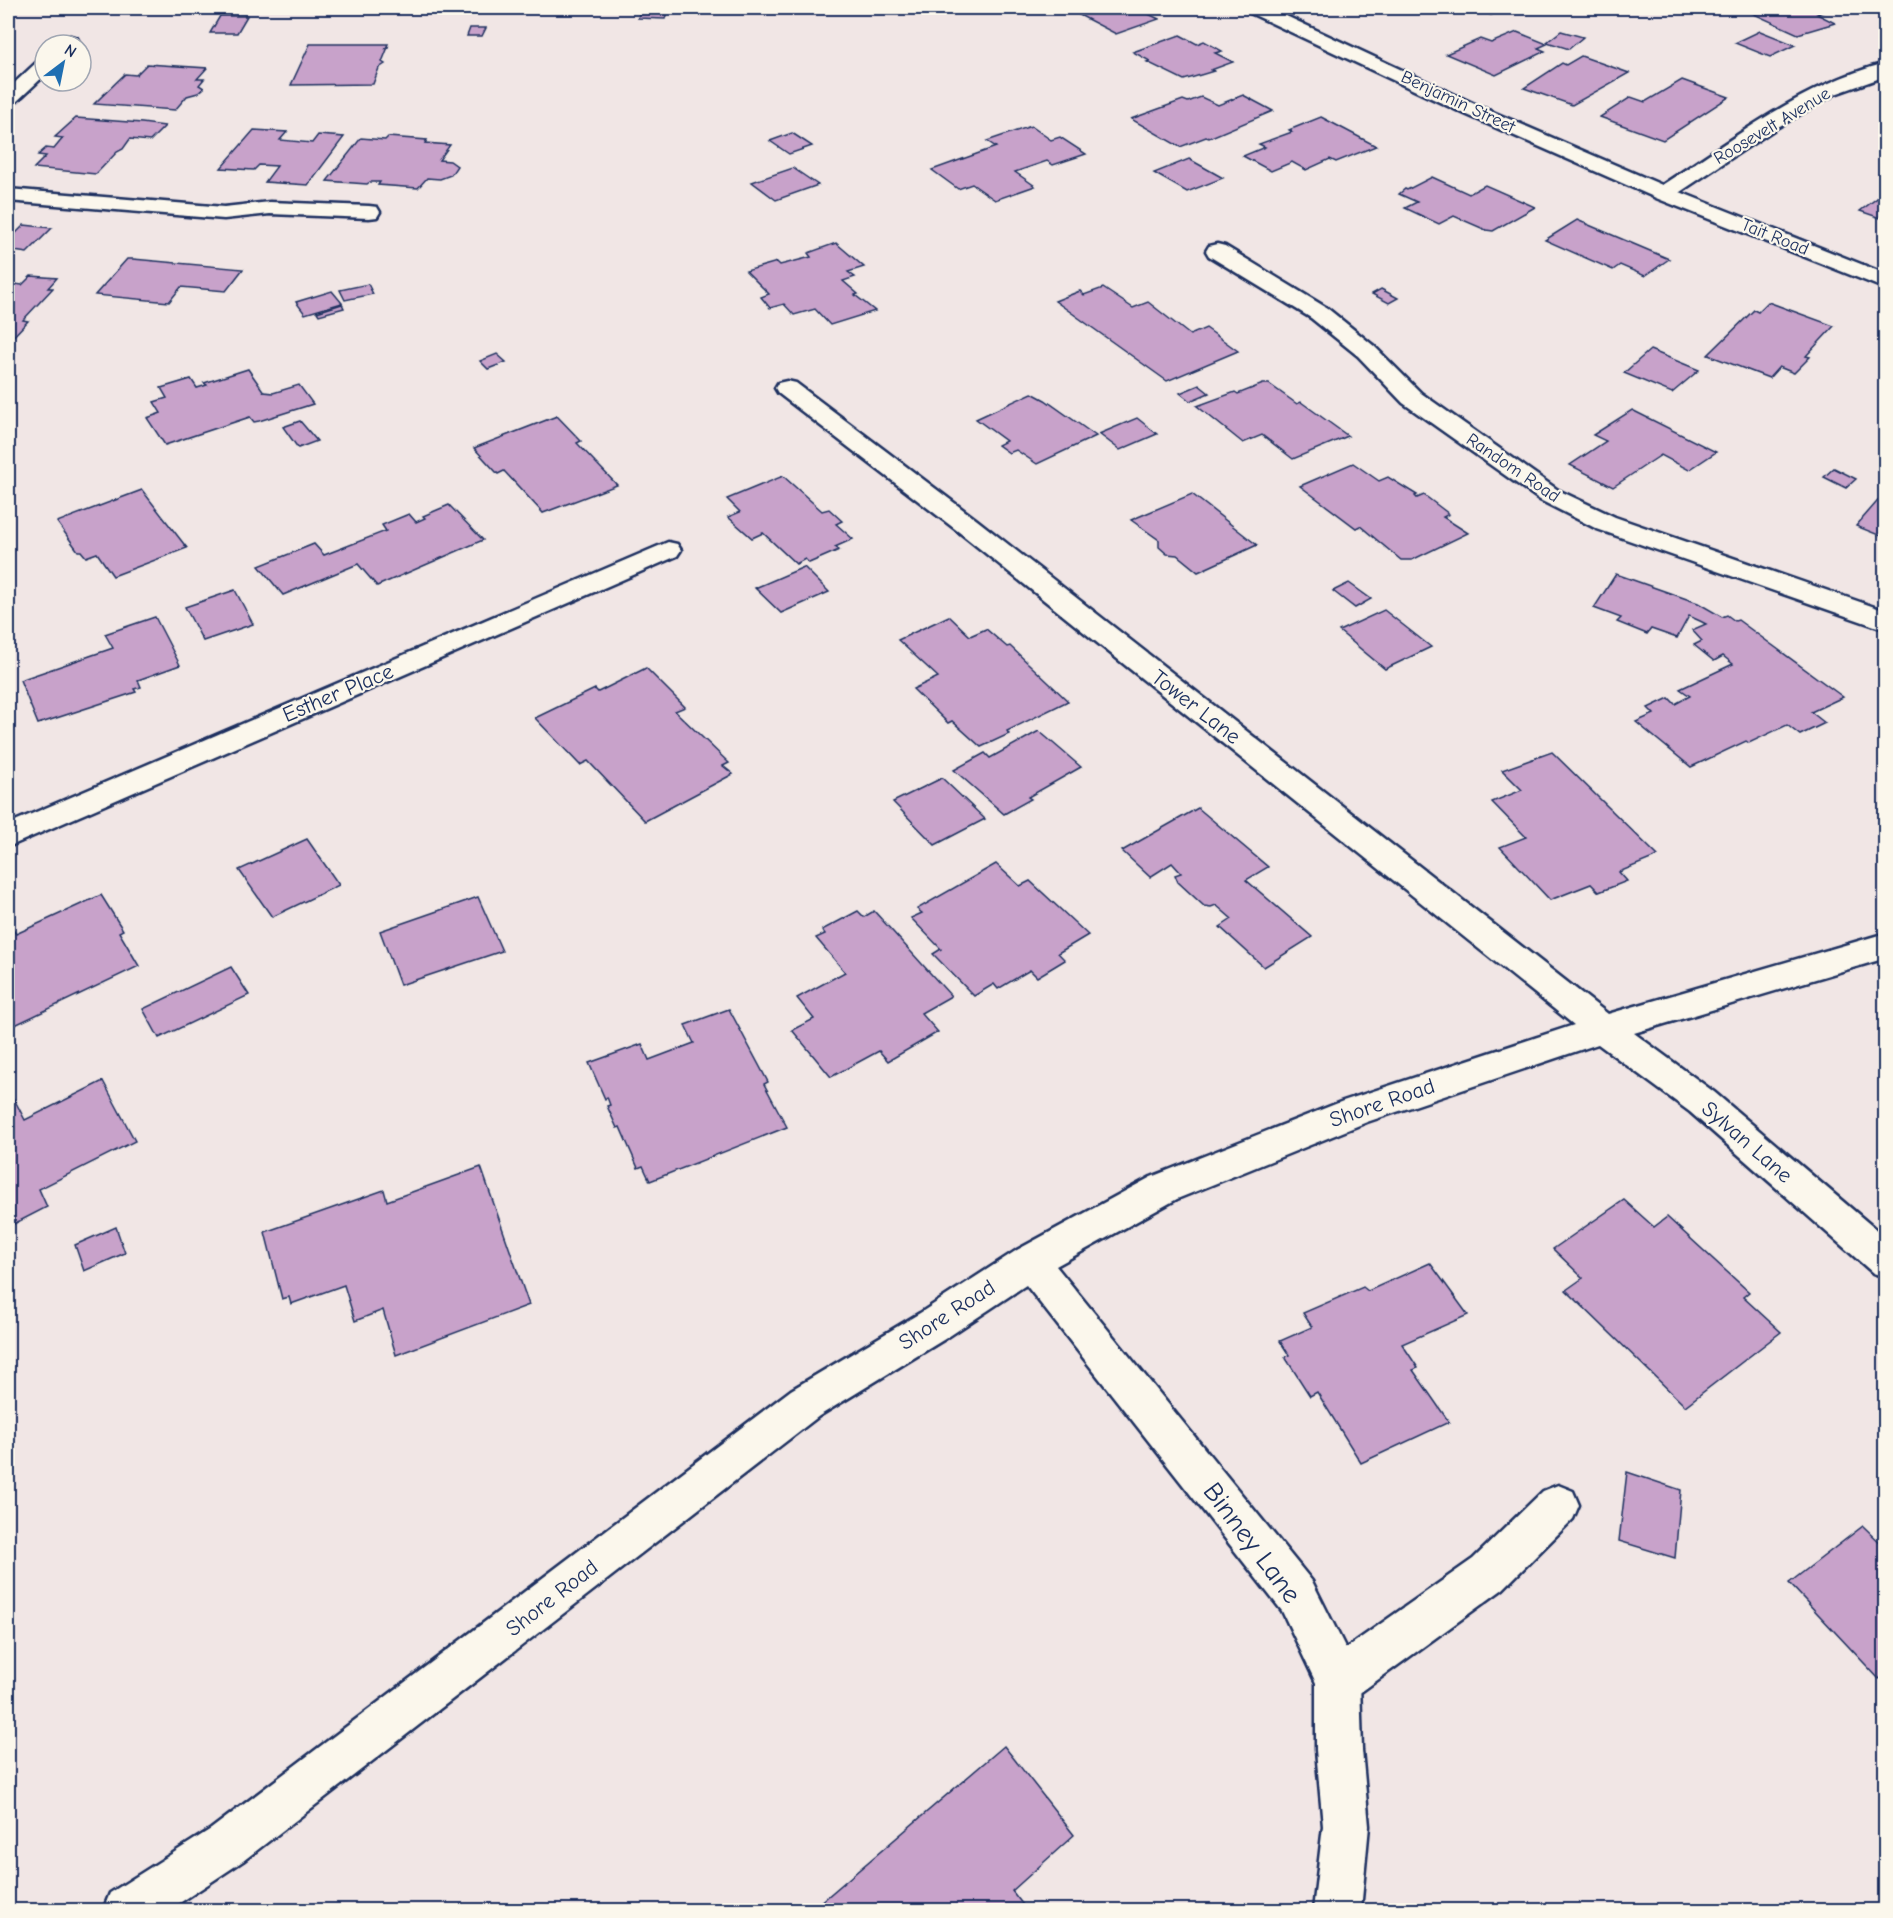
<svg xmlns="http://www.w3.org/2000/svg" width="1893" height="1918" viewBox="0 0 1893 1918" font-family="'Comic Neue',sans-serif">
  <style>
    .building { fill: #c8a2ca; stroke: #1b2f5e; stroke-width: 1.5 }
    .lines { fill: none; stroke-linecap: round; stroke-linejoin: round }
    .service-casing { stroke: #1b2f5e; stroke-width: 5 }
    .minor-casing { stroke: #1b2f5e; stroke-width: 5 }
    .service { fill: #fbf7ec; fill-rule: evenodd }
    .minor { fill: #fbf7ec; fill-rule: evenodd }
    .labels { text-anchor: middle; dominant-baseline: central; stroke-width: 4.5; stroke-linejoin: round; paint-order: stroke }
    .far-street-label { font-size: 18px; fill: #1b2f5e; stroke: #fbf7ec }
    .street-label { font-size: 22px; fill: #1b2f5e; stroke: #fbf7ec }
    .near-street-label { font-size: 27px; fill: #1b2f5e; stroke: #fbf7ec }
  </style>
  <rect width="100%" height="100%" fill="#f1e6e5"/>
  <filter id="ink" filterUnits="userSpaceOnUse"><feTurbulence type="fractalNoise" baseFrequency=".0167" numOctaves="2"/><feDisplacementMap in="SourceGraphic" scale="12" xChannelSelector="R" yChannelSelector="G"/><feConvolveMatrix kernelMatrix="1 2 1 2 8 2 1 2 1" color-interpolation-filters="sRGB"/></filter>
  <g filter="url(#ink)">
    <g class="building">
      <path d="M641,8H668L665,19L638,18Z"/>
      <path d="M1066,8L1138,9L1159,19L1116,34Z"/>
      <path d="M1469,8H1510L1491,15Z"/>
      <path d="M1741,8H1827L1831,9L1817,14L1835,23L1798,34Z"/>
      <path d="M1848,8H1886V13L1876,8L1862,14Z"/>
      <path d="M220,16H247L237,33H210Z"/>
      <path d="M470,28H486L482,36H467Z"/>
      <path d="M1561,31L1583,37L1569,49L1547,42Z"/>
      <path d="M1760,31L1795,45L1770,57L1735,43Z"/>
      <path d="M1517,32L1547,44L1538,48L1545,51L1496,75L1446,54L1480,39L1491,43Z"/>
      <path d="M1180,35L1197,44L1204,41L1222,51L1215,53L1233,62L1211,70L1214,71L1184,80L1147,62L1150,61L1133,52Z"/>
      <path d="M310,44H388L386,48L388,47L382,62L385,64L379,68L373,84L291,85Z"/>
      <path d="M1581,56L1629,73L1572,105L1524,88L1562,63L1566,65Z"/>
      <path d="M147,64L207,68L197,79H204L199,85L204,88L198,93L187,96L175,110L94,104L125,74L136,75Z"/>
      <path d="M1682,80L1729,97L1663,140L1600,117L1631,97L1645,102Z"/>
      <path d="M1243,95L1273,111L1209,138L1206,137L1180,147L1131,119L1183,100L1188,102L1201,97L1218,105Z"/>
      <path d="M1321,117L1376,146L1336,162L1330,159L1306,170L1292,162L1271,171L1243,156L1265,147L1259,144L1292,132L1289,130Z"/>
      <path d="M76,118L142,123L165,126L150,141L130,139L123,149L117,152L96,174L34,168L46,156L38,155L46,148L54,149L63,138L55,137Z"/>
      <path d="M1031,126L1051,140L1060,137L1086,154L1053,165L1047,161L1015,172L1035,186L995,200L972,184L958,189L932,170L996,147L987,141Z"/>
      <path d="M254,130L287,132L280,140L312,143L318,135L344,137L308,185L265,182L277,166L259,165L254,170L221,168Z"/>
      <path d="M792,133L812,146L789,154L770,141Z"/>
      <path d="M388,137L427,140L425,143L450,145L439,160L450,161L457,166L451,175L440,179L427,178L418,188L378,185L380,182H370L367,184L327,181L361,138L385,140Z"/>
      <path d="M1189,159L1223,178L1187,192L1154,173Z"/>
      <path d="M793,168L818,185L776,200L752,182Z"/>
      <path d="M1432,177L1469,194L1485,185L1535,207L1493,231L1486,230L1454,216L1439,224L1405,208L1417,202L1399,194L1405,189L1407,190Z"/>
      <path d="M1884,193L1886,220L1860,211Z"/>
      <path d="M1577,220L1669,259L1645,276L1620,265L1613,270L1545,240Z"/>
      <path d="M24,225L52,228L27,253L8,250V241Z"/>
      <path d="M836,243L864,267L848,272L855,277L843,281L858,294L855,295L875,311L830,325L815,309L794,315L784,304L770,308L761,297L769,294L746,271L777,262L780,265L811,257L808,253Z"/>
      <path d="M127,259H133L243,269L226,291L181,287L169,302L95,295Z"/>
      <path d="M31,276L57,278L48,288H53L23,320L28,321L8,342V283L22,285Z"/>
      <path d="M368,284L373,294L345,300L340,290Z"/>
      <path d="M1103,288L1133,308L1148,302L1190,335L1206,328L1238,351L1167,381L1055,301L1080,291L1084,295Z"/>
      <path d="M1381,289L1398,298L1389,303L1372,294Z"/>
      <path d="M332,291L342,303L305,314L296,302Z"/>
      <path d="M1768,302L1834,326L1806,356L1810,357L1794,373L1779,367L1769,378L1708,355L1754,310L1758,312Z"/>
      <path d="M342,304L344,308L319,315L317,312Z"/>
      <path d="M1650,350L1699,370L1672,393L1624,373Z"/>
      <path d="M497,354L506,362L488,369L480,361Z"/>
      <path d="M248,369L264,392L273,393L299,385L313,404L259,421L254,422L250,417L165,445L147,418L161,413L154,402L167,398L161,388L191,379L197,388L207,385L204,383Z"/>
      <path d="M1263,384H1269L1297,404L1301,402L1348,436L1293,459L1262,435L1243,443L1197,406L1235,392L1238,394Z"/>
      <path d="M1199,385L1209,393L1190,401L1180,393Z"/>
      <path d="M1032,393L1045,400L1096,436L1037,464L1016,450L1009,453L998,445L1006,441L976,419Z"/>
      <path d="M1632,410L1716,452L1689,470L1661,455L1613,487L1570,465L1606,441L1593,435Z"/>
      <path d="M557,416L581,441L577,443L617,485L543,513L504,471L498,474L474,448Z"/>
      <path d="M1137,418L1157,434L1120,450L1099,434Z"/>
      <path d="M300,421L317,441L298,448L283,427Z"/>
      <path d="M1353,463L1379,481L1388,477L1417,495L1415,496L1417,498L1424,495L1449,514L1443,517L1468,533L1412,560H1401L1360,526L1356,528L1300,486Z"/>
      <path d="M1834,468L1856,479L1846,488L1824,477Z"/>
      <path d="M783,476L822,511L829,509L842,521L836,524L853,539L835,547L839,550L809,563L805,559L796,564L763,533L752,538L728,517L740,512L727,499Z"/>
      <path d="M142,490L187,548L113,576L97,553L86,557L81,551H78L57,522Z"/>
      <path d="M1192,494L1257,545L1198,572L1177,555L1167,554L1159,547V540L1131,520Z"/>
      <path d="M1882,496L1886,497V538L1856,526Z"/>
      <path d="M449,505L483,540L377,586L358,564L283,595L259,566L314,544L324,555L386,531L382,525L409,514L416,522L425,518L423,516Z"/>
      <path d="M804,567L829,592L781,613L755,588Z"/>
      <path d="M1616,574L1698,603L1722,617L1727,615L1735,621L1738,620L1843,697L1811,712L1825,723L1800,735L1787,725L1749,743L1746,741L1691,767L1636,722L1654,714L1648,708L1669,698L1675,704L1690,696L1680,689L1733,664L1723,656L1714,661L1694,645L1702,641L1692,630L1706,624L1700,621L1689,616L1677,638L1651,629L1647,634L1617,622L1621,618L1594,608Z"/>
      <path d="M1349,583L1371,599L1355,608L1333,591Z"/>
      <path d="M235,590L253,624L203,641L185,607Z"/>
      <path d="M1384,610L1431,647L1385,669L1339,631Z"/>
      <path d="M949,616L970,636L986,629L1007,647L1010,646L1068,701L1007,731L1009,734L981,747L952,721L948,723L913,689L938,677L898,640Z"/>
      <path d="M155,617L180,665L138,680L141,687L134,689L136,692L38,724L20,680L113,648L105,634Z"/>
      <path d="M646,668L685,707L675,711L729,763L723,766L733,774L645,821L588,761L580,765L535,718L595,689L598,692Z"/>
      <path d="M1039,731L1081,767L1028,797L1031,799L1004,814L954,770L985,753L990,758Z"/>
      <path d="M1552,752L1658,856L1619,872L1627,881L1599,892L1591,884L1550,900L1500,847L1526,837L1492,802L1522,790L1502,770Z"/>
      <path d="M942,778L985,819L935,845L893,802Z"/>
      <path d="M1198,808L1268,867L1246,880L1312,937L1264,967L1220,927L1232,919L1216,905L1211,907L1204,906L1178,882L1175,875L1181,873L1172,863L1150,877L1122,851Z"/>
      <path d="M307,839L339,885L272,917L239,870Z"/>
      <path d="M996,864L1020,886L1030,881L1088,935L1058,953L1065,960L1037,977L1030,970L998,989L994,984L974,996L933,954L941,949L911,918L922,913L917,909Z"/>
      <path d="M101,895L123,930L119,932L139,966L15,1025L9,1015L8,1016V935L14,931L16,934Z"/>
      <path d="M478,897L502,951L400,985L380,931Z"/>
      <path d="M858,911L864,917L874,911L951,996L921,1013L938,1032L888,1061L879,1051L831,1077L792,1030L814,1019L797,998L845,972L816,938L825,934L822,930Z"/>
      <path d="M231,967L249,995L159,1038L143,1009Z"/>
      <path d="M729,1009L768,1082L764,1084L787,1127L650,1181L643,1166L638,1168L620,1127L617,1128L607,1106L610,1105L607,1097L605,1099L589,1063L642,1044L649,1060L694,1043L685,1025Z"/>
      <path d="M103,1081L135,1141L39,1189L47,1207L8,1227V1102L14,1099L25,1120Z"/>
      <path d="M481,1167L529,1305L396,1355L383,1310L355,1321L344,1285L291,1304L289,1297L282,1299L265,1232L384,1190L387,1201Z"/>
      <path d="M1624,1200L1654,1227L1667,1217L1749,1292L1743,1297L1781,1332L1685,1406L1566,1290L1583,1278L1553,1249Z"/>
      <path d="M116,1227L125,1253L84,1271L75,1245Z"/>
      <path d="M1430,1263L1468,1315L1402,1344L1418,1368L1413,1370L1449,1422L1361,1463L1317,1392L1310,1396L1285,1357L1289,1355L1280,1341L1312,1327L1303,1313L1363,1287L1368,1291Z"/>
      <path d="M1627,1472L1681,1490L1675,1558L1619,1541Z"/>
      <path d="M1863,1526L1886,1548V1673L1879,1679L1789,1583Z"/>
      <path d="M1004,1746L1074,1835L1012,1891L1027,1910H812Z"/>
    </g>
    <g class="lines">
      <g class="service-casing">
        <g id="service">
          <path d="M8,189L224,207L270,202L369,206L377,207L380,212L377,217L369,218L270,214L224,219L8,201Z"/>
          <path d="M1558,1485L1573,1491L1579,1505L1573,1519L1503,1589L1354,1697L1338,1703L1322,1697L1316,1681L1322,1665L1473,1559L1543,1491Z"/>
        </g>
      </g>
      <g class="minor-casing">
        <g id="minor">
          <path d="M1246,8H1269L1479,106L1662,185C1733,139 1803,84 1886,63V76L1835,94L1778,127L1680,192L1886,274V289L1656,198L1465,114L1248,12Z"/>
          <path d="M70,36L77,38L79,42L77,45H58L63,38Z"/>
          <path d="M45,59V75L15,103L8,105V89L38,61Z"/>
          <path d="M1217,244L1225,246L1327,308L1374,346L1421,393L1558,490L1615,517L1886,611V630L1597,529L1540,500L1403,403L1358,356L1311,318L1209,256L1206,251L1209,246Z"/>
          <path d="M787,381L796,383L977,520L1608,1014L1886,933V958L1634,1033L1714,1092L1886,1238V1277L1873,1273L1690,1112L1598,1044L1367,1122L1177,1199L1056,1266L1312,1581L1354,1665L1360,1681L1362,1750L1369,1826L1361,1910H1313L1323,1826L1316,1750V1683L1282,1611L1026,1285L948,1337L819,1416L243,1861L169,1910H103L110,1893L211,1829L791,1390L920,1313L1017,1250L1151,1177L1343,1101L1574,1025L959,532L778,393L775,388L778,383Z"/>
          <path d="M668,542L677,544L681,550L677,556L8,847V824Z"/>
        </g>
      </g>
      <use href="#service" class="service"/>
      <use href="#minor" class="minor"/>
    </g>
  </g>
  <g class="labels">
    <g class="far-street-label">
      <text transform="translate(1458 102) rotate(25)">Benjamin Street</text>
      <text transform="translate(1772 126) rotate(-31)">Roosevelt Avenue</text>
      <text transform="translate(1775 237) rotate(22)">Tait Road</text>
      <text transform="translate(1513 468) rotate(34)">Random Road</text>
    </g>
    <g class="street-label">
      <text transform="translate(338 693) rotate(-23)">Esther Place</text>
      <text transform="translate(1196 707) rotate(38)">Tower Lane</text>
      <text transform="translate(1382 1103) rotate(-19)">Shore Road</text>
      <text transform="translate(1747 1142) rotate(41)">Sylvan Lane</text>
      <text transform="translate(947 1315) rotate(-33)">Shore Road</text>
      <text transform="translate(552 1598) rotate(-38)">Shore Road</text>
    </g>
    <g class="near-street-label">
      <text transform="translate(1252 1543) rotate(53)">Binney Lane</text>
    </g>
  </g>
  <rect width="1893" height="1918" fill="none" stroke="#fbf7ec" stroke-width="30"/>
  <rect x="15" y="15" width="1863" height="1888" fill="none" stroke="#1b2f5e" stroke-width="2" filter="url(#ink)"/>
  <g transform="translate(63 63) rotate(32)"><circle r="28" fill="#fbf7ec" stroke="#a1a7b3" stroke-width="1.5"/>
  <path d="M0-4.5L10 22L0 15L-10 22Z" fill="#1f6fb2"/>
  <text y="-9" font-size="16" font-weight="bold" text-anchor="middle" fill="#1b2f5e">N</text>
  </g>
</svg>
